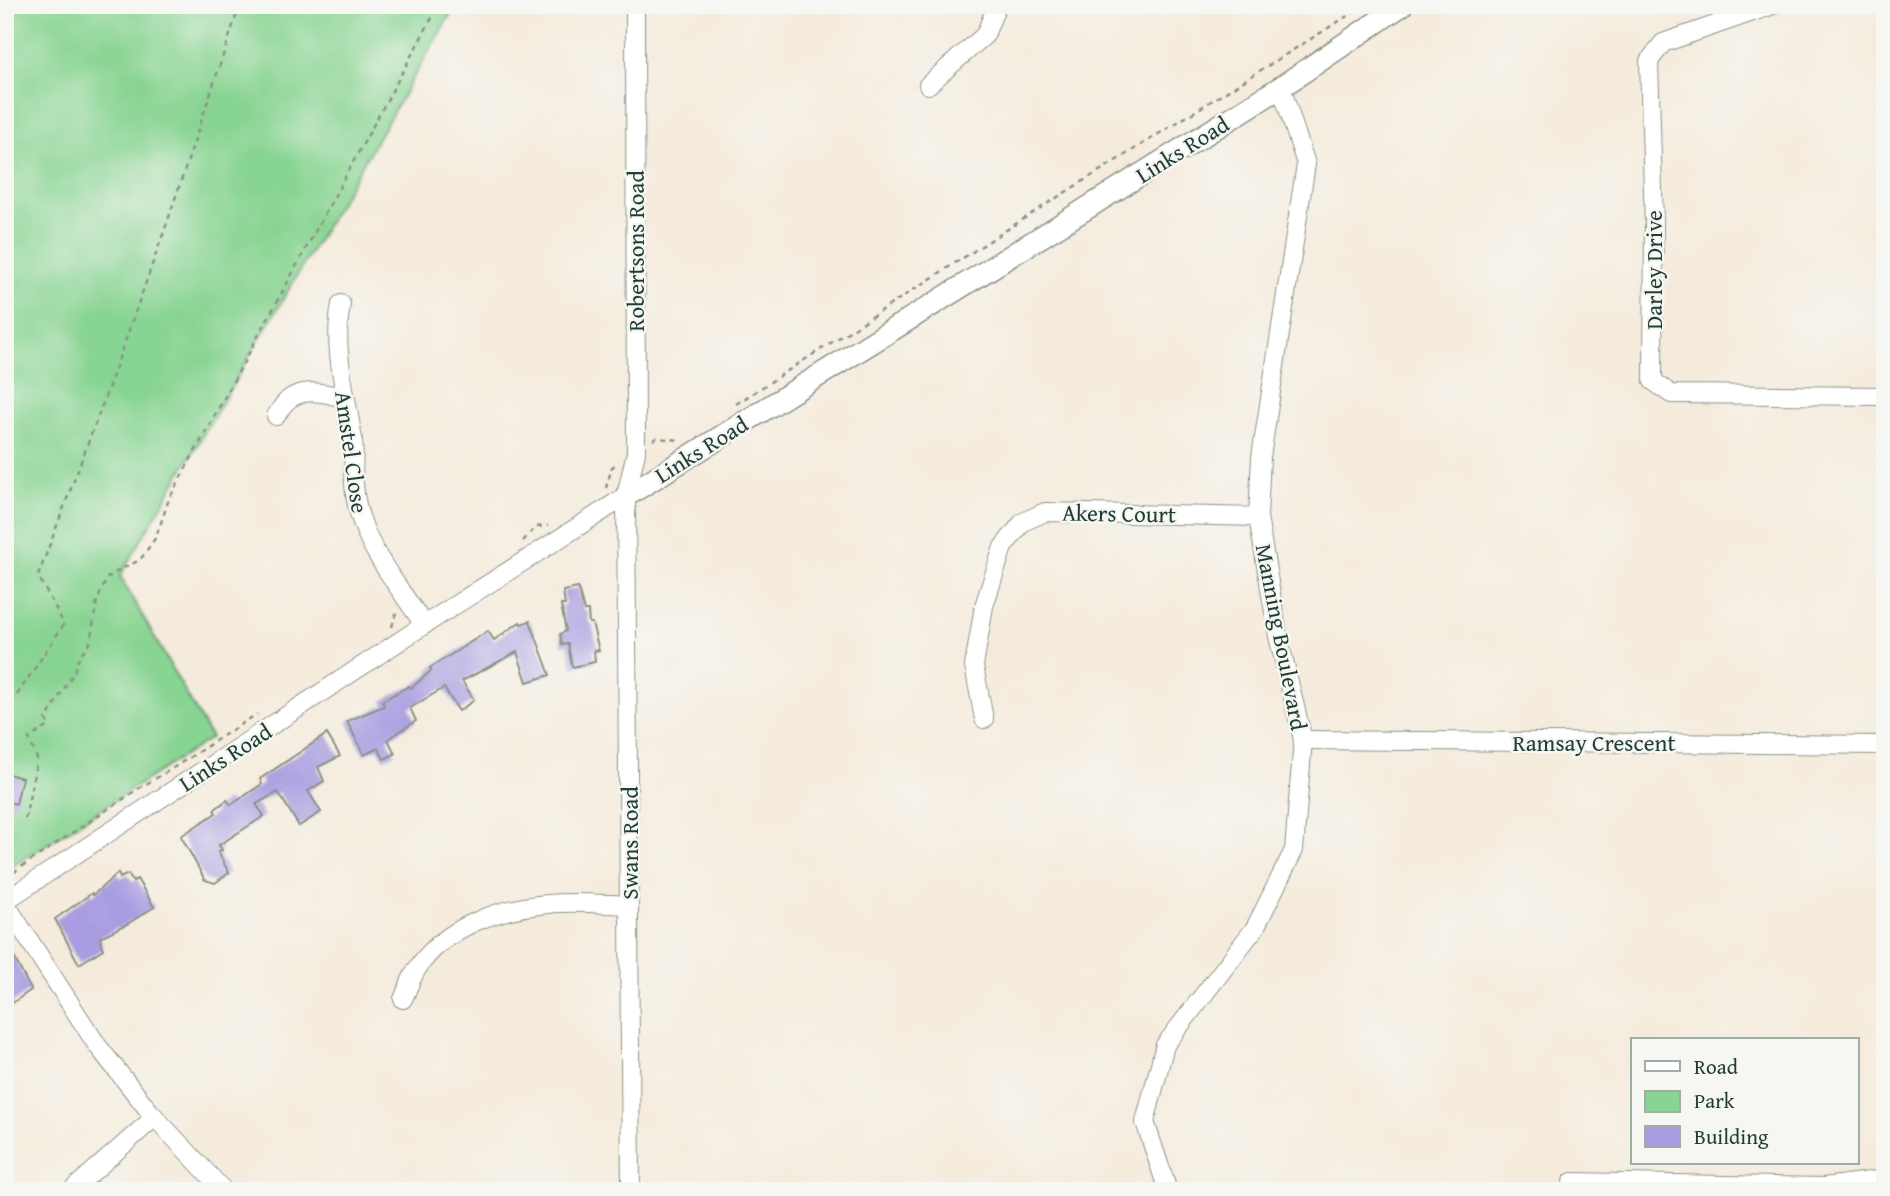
<svg xmlns="http://www.w3.org/2000/svg" width="1890" height="1196" viewBox="0 0 1890 1196" font-family="'Gentium Book Plus',serif">
  <style>
    .green { fill: #88d492; stroke: #548863; stroke-width: 2 }
    .building { fill: #a99ce0 }
    .lines { fill: none; stroke-linecap: round; stroke-linejoin: round }
    .minor-casing { stroke: #8a9488; stroke-width: 20 }
    .tertiary-casing { stroke: #8a9488; stroke-width: 24 }
    .path { stroke: #8a9488; stroke-width: 2.5; stroke-dasharray: 5 5; stroke-linecap: butt }
    .minor { stroke: #fff; stroke-width: 18 }
    .tertiary { stroke: #fff; stroke-width: 21 }
    .labels { text-anchor: middle; dominant-baseline: central; stroke-width: 5; stroke-linejoin: round; paint-order: stroke }
    .street-label { font-size: 23px; fill: #1f3d34; stroke: #f6f6f2 }
  </style>
  <rect width="100%" height="100%" fill="#f6f6f2"/>
  <filter id="ink" filterUnits="userSpaceOnUse"><feTurbulence type="fractalNoise" baseFrequency=".0143" numOctaves="2"/><feDisplacementMap in="SourceGraphic" scale="14" xChannelSelector="R" yChannelSelector="G"/><feConvolveMatrix kernelMatrix="1 2 1 2 8 2 1 2 1" color-interpolation-filters="sRGB"/></filter>
  <filter id="wash" filterUnits="userSpaceOnUse"><feTurbulence type="fractalNoise" baseFrequency=".00686" numOctaves="4" result="noise"/><feDisplacementMap in="SourceGraphic" scale="28" xChannelSelector="R" yChannelSelector="G"/><feGaussianBlur stdDeviation="1.57" result="paint"/><feColorMatrix in="noise" values="0 0 0 0 0 0 0 0 0 0 0 0 0 0 0 0 0 1.4 0 .05"/><feComposite in="paint" operator="in"/></filter>
  <g filter="url(#wash)">
    <rect width="100%" height="100%" fill="#f5ebdc"/>
    <path class="green" d="M5,5H456L120,576L211,738L5,871Z"/>
    <g id="blocks">
      <g class="building">
        <path d="M578,588L584,611H588L589,623H592L599,651L594,650L595,662L572,667L568,644L562,645L560,634L566,631L561,605H565L563,591Z"/>
        <path d="M530,621L550,675L527,682L517,652L462,681L474,700L459,711L444,688L410,708L416,721L388,739L395,754L384,759L378,748L364,755L347,721L384,706L382,701L409,686L411,688L431,671L430,668L488,631L494,640L520,622L521,624Z"/>
        <path d="M327,734L340,756L318,767L324,781L308,791L321,812L299,826L278,792L256,804L264,816L219,845L222,850L218,852L229,873L215,883L205,880L181,836L216,813L214,810L227,800L231,805L262,784L260,779Z"/>
        <path d="M5,773L22,778L16,804L5,801Z"/>
        <path d="M118,873L120,878L128,874L133,882L137,879L154,907L127,924L100,937L103,949L79,964L55,919L92,893L93,895Z"/>
        <path d="M5,940L31,990L5,1008Z"/>
      </g>
    </g>
  </g>
  <g filter="url(#ink)">
    <use href="#blocks" fill-opacity="0" stroke="#8a9488" stroke-width="2"/>
    <g class="lines">
      <g class="minor-casing">
        <g id="minor">
          <path d="M1773,5L1663,43L1649,61L1654,224L1653,381L1671,394L1885,396"/>
          <path d="M928,85L985,35L997,5"/>
          <path d="M341,304C332,352 347,394 353,441C355,455 352,470 354,484C355,499 359,516 365,530C377,561 406,597 424,625"/>
          <path d="M276,416C279,411 282,406 286,402C301,386 328,393 345,399"/>
          <path d="M984,719L974,666L984,606L1003,547L1023,522L1045,512L1258,517"/>
          <path d="M1303,740L1885,745"/>
          <path d="M5,901L424,625L626,496"/>
          <path d="M5,903L97,1045L150,1112L224,1191"/>
          <path d="M403,999C408,989 411,978 417,969C445,926 500,908 548,904C574,901 602,904 629,905"/>
          <path d="M1572,1182L1824,1187L1885,1179"/>
          <path d="M71,1191L155,1117"/>
          <path d="M631,1191L626,496L636,452L635,5"/>
          <path d="M1168,1191L1145,1122L1165,1045L1255,928L1294,850L1303,740L1278,636L1258,517L1261,457L1306,164L1281,87"/>
        </g>
      </g>
      <g class="tertiary-casing">
        <path id="tertiary" d="M626,496L1281,87L1402,5"/>
      </g>
      <g class="path">
        <path d="M736,404L1053,200L1365,5"/>
        <path d="M653,440L656,438L680,440"/>
        <path d="M606,488L612,467L615,465"/>
        <path d="M523,541L536,527L548,526"/>
        <path d="M392,627L396,613"/>
        <path d="M5,710H7L64,624L38,576L103,403L167,223L240,5"/>
        <path d="M25,819L37,759L29,738L49,726L46,719L74,672L80,655L90,643L97,601L107,578L121,569L140,560L156,537L169,499L439,5"/>
        <path d="M5,878L141,787L170,770L257,714"/>
      </g>
      <use href="#minor" class="minor"/>
      <use href="#tertiary" class="tertiary"/>
    </g>
  </g>
  <g class="labels">
    <g class="street-label">
      <text transform="translate(1182 149) rotate(-32)">Links Road</text>
      <text transform="translate(635 251) rotate(-90)">Robertsons Road</text>
      <text transform="translate(1653 270) rotate(-90)">Darley Drive</text>
      <text transform="translate(701 449) rotate(-32)">Links Road</text>
      <text transform="translate(352 452) rotate(82)">Amstel Close</text>
      <text transform="translate(1119 513) rotate(1)">Akers Court</text>
      <text transform="translate(1282 637) rotate(79)">Manning Boulevard</text>
      <text x="1594" y="742">Ramsay Crescent</text>
      <text transform="translate(225 757) rotate(-33)">Links Road</text>
      <text transform="translate(629 843) rotate(-90)">Swans Road</text>
    </g>
  </g>
  <rect width="1890" height="1196" fill="none" stroke="#f6f6f2" stroke-width="28"/>
  <rect x="1631" y="1038" width="228" height="126" fill="#f6f6f2" stroke="#a0aca6" stroke-width="2"/>
  <rect x="1645" y="1061" width="35" height="10" fill="#ffffff" stroke="#a0aca6" stroke-width="2"/>
  <text x="1694" y="1074" font-size="21" fill="#1f3d34">Road</text>
  <rect x="1645" y="1091" width="35" height="21" fill="#88d492" stroke="#a0aca6" stroke-width="2"/>
  <text x="1694" y="1108" font-size="21" fill="#1f3d34">Park</text>
  <rect x="1645" y="1126" width="35" height="21" fill="#a99ce0" stroke="#a0aca6" stroke-width="2"/>
  <text x="1694" y="1144" font-size="21" fill="#1f3d34">Building</text>
</svg>
